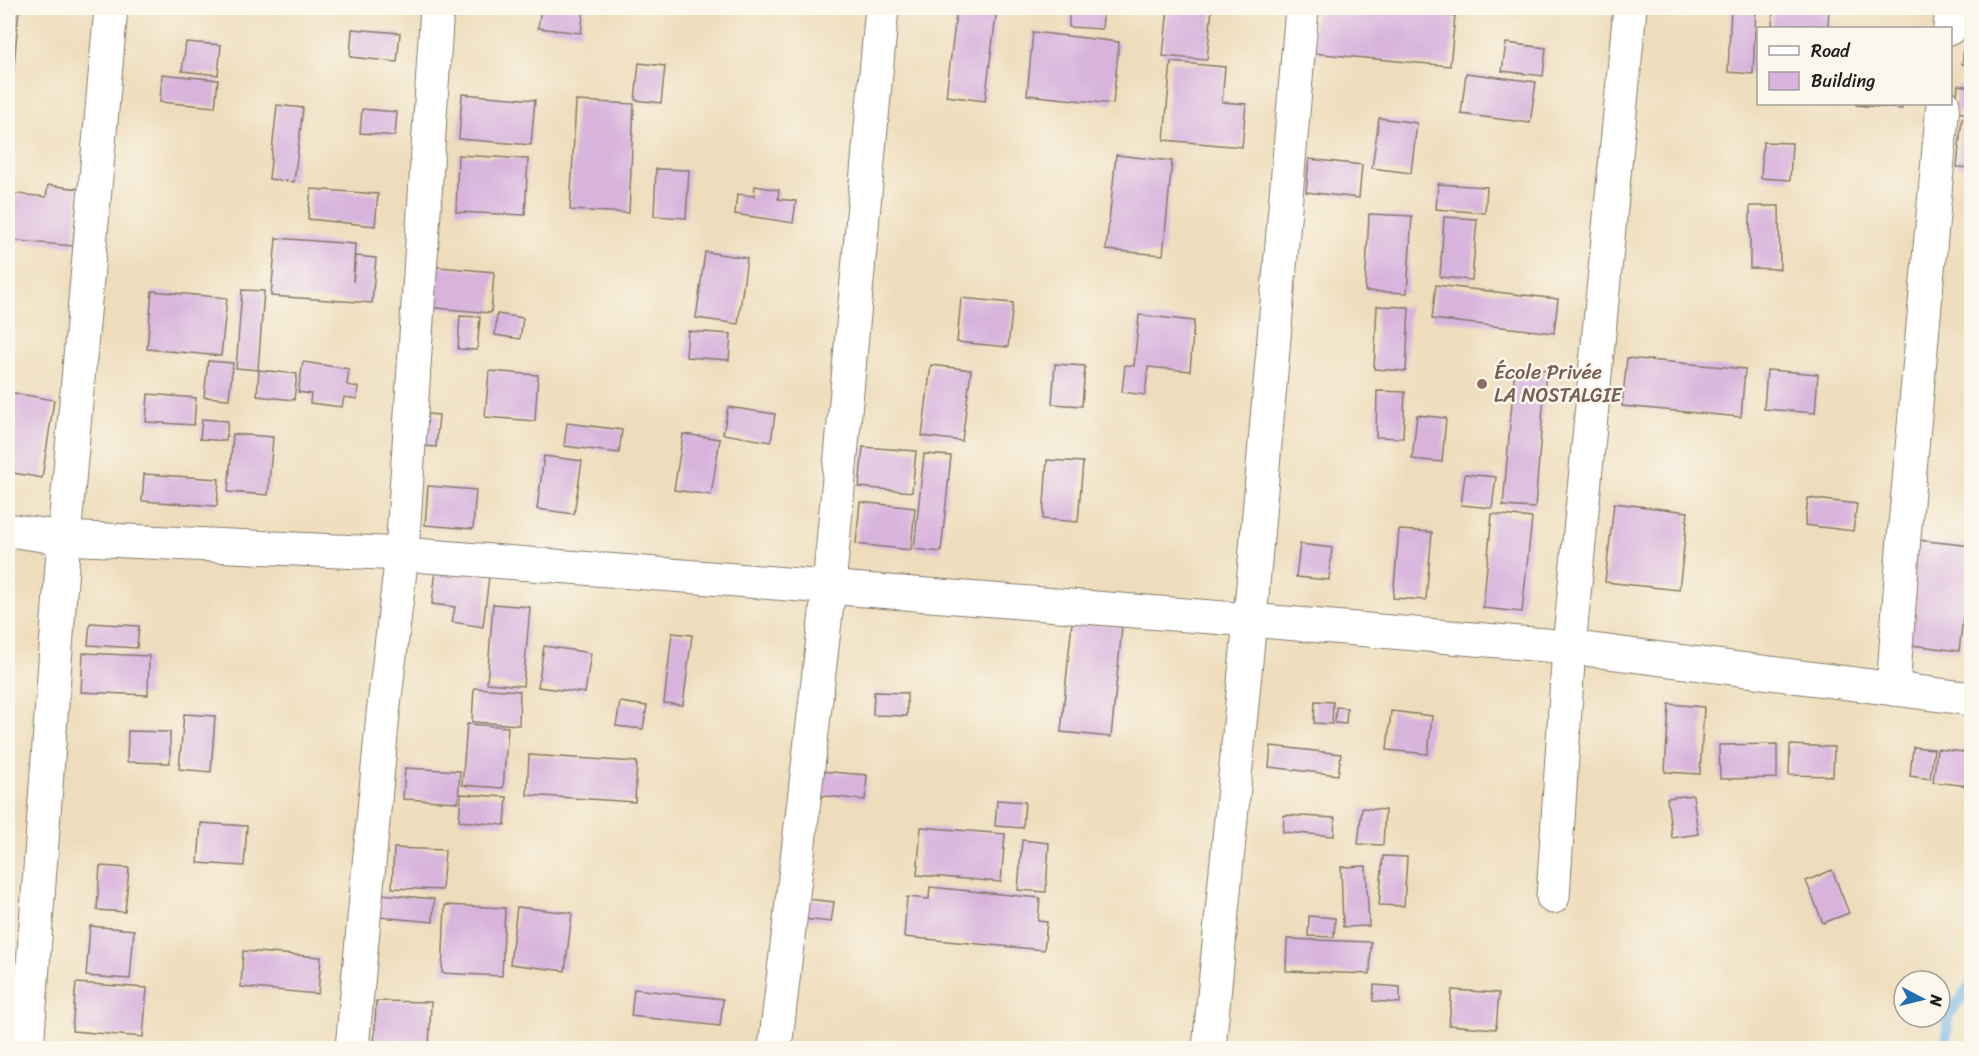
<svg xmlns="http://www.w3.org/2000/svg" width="1979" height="1056" viewBox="0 0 1979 1056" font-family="Sriracha,sans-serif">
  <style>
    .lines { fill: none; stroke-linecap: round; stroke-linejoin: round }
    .stream { stroke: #6eb4e4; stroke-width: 10 }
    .building { fill: #d8b4dd }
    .minor-casing { stroke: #857c6c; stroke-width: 35 }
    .minor { stroke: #fff; stroke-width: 33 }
    .education-dot { fill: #8d6e63; stroke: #fbf7ec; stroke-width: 2 }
    .labels { text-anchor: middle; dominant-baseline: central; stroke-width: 5; stroke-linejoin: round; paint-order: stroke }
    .education-label { font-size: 20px; fill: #785e54; stroke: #fbf7ec; text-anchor: start }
  </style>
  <rect width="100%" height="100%" fill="#fbf7ec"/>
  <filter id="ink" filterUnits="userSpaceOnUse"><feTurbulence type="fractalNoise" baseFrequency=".0167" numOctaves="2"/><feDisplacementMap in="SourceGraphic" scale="12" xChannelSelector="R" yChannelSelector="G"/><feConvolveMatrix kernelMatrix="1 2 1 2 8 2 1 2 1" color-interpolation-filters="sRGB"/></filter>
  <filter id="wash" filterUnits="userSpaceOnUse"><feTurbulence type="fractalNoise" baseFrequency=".008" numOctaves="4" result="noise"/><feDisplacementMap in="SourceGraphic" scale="24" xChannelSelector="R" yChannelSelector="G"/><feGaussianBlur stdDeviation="1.35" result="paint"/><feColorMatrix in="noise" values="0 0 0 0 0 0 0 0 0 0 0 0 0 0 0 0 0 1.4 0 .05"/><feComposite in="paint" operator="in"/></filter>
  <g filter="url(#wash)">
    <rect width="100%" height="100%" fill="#eeddbc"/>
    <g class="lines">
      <path class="stream" d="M1946,1048L1948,1017L1972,982"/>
    </g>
    <g id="blocks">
      <g class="building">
        <path d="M8,8H19L13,78L8,77Z"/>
        <path d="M541,8H584L581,33L538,28Z"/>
        <path d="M942,8H997L985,101L946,96L956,15L941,13Z"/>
        <path d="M1069,8H1104L1102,29L1069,27Z"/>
        <path d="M1168,8H1212L1207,60L1163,56Z"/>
        <path d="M1316,8H1365L1455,16L1450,66L1312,53Z"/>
        <path d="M1731,8H1756L1753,74L1728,72Z"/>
        <path d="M1773,8H1829L1828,28H1772Z"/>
        <path d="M1967,28L1972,29V65L1962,64Z"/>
        <path d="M352,29L400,33L397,62L350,57Z"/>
        <path d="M1033,32L1119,42L1113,104L1027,95Z"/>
        <path d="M186,42L221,45L218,75L182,71Z"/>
        <path d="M1506,43L1546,48L1543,76L1502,71Z"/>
        <path d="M1171,62L1225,67L1222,102L1246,104L1242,147L1164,140Z"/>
        <path d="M639,63L665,66L661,103L635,100Z"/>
        <path d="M1466,73L1536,82L1530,123L1461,114Z"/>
        <path d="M162,74L218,80L215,107L160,102Z"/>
        <path d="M1958,85L1972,87V114L1955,112Z"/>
        <path d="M462,94L535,100L531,145L459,139Z"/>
        <path d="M576,101L634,104L629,213L570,210Z"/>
        <path d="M1856,104H1902V109L1856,105Z"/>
        <path d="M277,105L303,108L294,182L269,179Z"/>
        <path d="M362,109L397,112L395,136L360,133Z"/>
        <path d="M1379,118L1417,123L1411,173L1372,168Z"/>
        <path d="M1962,118L1972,119V168L1957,167Z"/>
        <path d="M1763,142L1792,143L1790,180L1761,178Z"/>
        <path d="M458,155L528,159L525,215L456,212Z"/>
        <path d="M1116,155L1172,161L1163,255L1106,250Z"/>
        <path d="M1309,159L1362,165L1359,198L1306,192Z"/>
        <path d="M656,169L689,170L686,218L654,216Z"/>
        <path d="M1438,184L1487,187L1485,213L1436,209Z"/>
        <path d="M48,185L79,189L73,246L8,240V193L46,197Z"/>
        <path d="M755,186L779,190L778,199L796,201L793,223L735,214L737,194L754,196Z"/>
        <path d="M311,189L378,194L375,226L308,219Z"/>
        <path d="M1750,206H1779L1780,269L1750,268Z"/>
        <path d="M1369,214L1412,216L1407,293L1365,291Z"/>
        <path d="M1444,217L1477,219L1472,280L1440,277Z"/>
        <path d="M276,238L355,244L353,282L356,256L376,258L372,303L271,296Z"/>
        <path d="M705,252L747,258L738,324L696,318Z"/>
        <path d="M429,266L494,272L491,313L426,307Z"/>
        <path d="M1436,285L1558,299L1554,333L1432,319Z"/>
        <path d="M242,290L264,291L258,370L236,368Z"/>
        <path d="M152,291L227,298L221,356L147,349Z"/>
        <path d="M961,298L1013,303L1008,347L957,342Z"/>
        <path d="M1377,306L1409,307L1406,371L1374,369Z"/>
        <path d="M497,314L523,318L520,339L495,335Z"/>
        <path d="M1139,315L1194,321L1190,371L1148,367L1145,395L1122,392L1125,365L1134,366Z"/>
        <path d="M460,316L480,317L477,350L458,349Z"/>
        <path d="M688,331L731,334L729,360L686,357Z"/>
        <path d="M1627,358L1745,369L1741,417L1622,406Z"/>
        <path d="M208,361L233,363L229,399L204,397Z"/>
        <path d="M303,362L349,369L347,385L358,387L357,399L344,397L342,407L310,403L311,394L298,392Z"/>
        <path d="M1055,364L1085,366L1082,406L1052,404Z"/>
        <path d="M931,365L971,370L962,441L922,436Z"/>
        <path d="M1515,367L1546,370L1535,508L1503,506Z"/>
        <path d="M259,370L297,374L294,400L257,396Z"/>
        <path d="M1767,370L1818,374L1815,413L1764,409Z"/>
        <path d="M489,371L538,375L535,421L485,417Z"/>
        <path d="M1377,391L1405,392L1403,438L1376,437Z"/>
        <path d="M8,392L54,400L42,478L8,472Z"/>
        <path d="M148,394L196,398L194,425L146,422Z"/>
        <path d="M728,407L775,414L771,442L723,434Z"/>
        <path d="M417,413L439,415L436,447L414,445Z"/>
        <path d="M1417,415L1446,418L1442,462L1412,459Z"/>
        <path d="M202,419L228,421L226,441L200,439Z"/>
        <path d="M567,423L622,430L619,453L564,446Z"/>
        <path d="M233,434L273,437L268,495L228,492Z"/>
        <path d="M683,434L720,439L711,495L674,490Z"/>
        <path d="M863,447L916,451L912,492L859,487Z"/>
        <path d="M924,454L951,456L941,552L914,549Z"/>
        <path d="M544,456L582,461L574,514L537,509Z"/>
        <path d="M1047,460L1083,462L1078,522L1043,519Z"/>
        <path d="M144,474L219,479L217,506L142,501Z"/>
        <path d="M1465,474L1496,477L1492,508L1461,505Z"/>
        <path d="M428,486L476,490L473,529L425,525Z"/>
        <path d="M1808,498L1857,504L1853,531L1805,525Z"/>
        <path d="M860,502L915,508L911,550L856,544Z"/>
        <path d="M1614,503L1688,512L1679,590L1605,582Z"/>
        <path d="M1492,514L1532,518L1522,612L1483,608Z"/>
        <path d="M1399,530L1432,532L1426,600L1393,598Z"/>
        <path d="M1917,540L1972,546L1959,651L1904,644Z"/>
        <path d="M1300,544L1332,548L1329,580L1296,577Z"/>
        <path d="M436,569L489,576L483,627L452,622L455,607L432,604Z"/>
        <path d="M493,604L530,607L523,686L487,683Z"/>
        <path d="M1072,622L1122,627L1111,737L1061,732Z"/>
        <path d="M90,623L139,626L137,648L88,645Z"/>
        <path d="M672,633L692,635L683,705L664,703Z"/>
        <path d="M544,646L591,653L585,693L538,687Z"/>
        <path d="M83,653L149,656L148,695L81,692Z"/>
        <path d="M474,688L520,691L519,725L472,722Z"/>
        <path d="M874,692L907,693V716L873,715Z"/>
        <path d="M1315,701L1333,702L1332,724L1314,723Z"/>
        <path d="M620,702L647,706L643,729L616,726Z"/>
        <path d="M1669,704L1704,707L1700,774L1665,772Z"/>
        <path d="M1336,707L1347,708L1346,724L1335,723Z"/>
        <path d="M1391,711L1432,716L1428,754L1387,750Z"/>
        <path d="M184,714L215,716L211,772L179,769Z"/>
        <path d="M467,724L508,727L503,788L462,785Z"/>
        <path d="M128,731L170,732V763L127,762Z"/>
        <path d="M1777,744V778L1720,779L1719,745Z"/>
        <path d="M1790,745L1834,747L1833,776L1789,775Z"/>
        <path d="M1271,746L1341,754L1338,775L1269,767Z"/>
        <path d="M1913,747L1934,749L1930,779L1910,776Z"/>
        <path d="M1937,749L1972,753L1970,786L1933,782Z"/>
        <path d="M529,755L637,762L635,802L527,795Z"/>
        <path d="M405,768L460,771L458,802L403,799Z"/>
        <path d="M818,771L867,775L865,800L816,795Z"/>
        <path d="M461,794L507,797L505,825L459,821Z"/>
        <path d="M1693,795L1698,834L1672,838L1667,798Z"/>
        <path d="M997,800L1025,802L1023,828L995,826Z"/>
        <path d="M1362,808L1385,810L1383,845L1358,844Z"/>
        <path d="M1284,815L1335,818L1334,836L1283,832Z"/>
        <path d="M201,823L247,826L244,866L198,863Z"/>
        <path d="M921,827L1005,834L1001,882L917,875Z"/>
        <path d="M1022,840L1049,843L1046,892L1018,890Z"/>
        <path d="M394,848L445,850L442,890L392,888Z"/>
        <path d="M1383,856L1407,857L1404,906L1379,905Z"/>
        <path d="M100,866L129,868L125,912L97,910Z"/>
        <path d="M1366,866L1369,926L1343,927L1341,867Z"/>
        <path d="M1832,870L1849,913L1823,923L1806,881Z"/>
        <path d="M930,887L1040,898L1038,921L1047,922L1044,950L904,937L907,897L929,899Z"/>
        <path d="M371,893L434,899L433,922L369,916Z"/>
        <path d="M807,899L834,902L831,922L804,919Z"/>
        <path d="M445,905L505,908L502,976L442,973Z"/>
        <path d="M517,907L572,913L565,971L510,964Z"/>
        <path d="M1309,916L1335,918L1334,937L1308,936Z"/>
        <path d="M90,926L134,930L130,979L86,976Z"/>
        <path d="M1287,939L1371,942L1370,974L1286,971Z"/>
        <path d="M243,951L321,957L318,994L241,987Z"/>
        <path d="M76,983L147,988L143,1037L72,1031Z"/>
        <path d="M1374,985L1400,987V1003L1373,1001Z"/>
        <path d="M634,989L723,999L720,1026L631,1016Z"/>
        <path d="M1452,990L1499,993L1496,1029L1449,1025Z"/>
        <path d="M376,1001L431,1002L429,1048H374Z"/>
      </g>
    </g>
  </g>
  <g filter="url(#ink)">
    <use href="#blocks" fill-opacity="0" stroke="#857c6c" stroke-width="1.5"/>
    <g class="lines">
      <g class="minor-casing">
        <g id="minor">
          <path d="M1950,28L1952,8"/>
          <path d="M8,530L64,538L402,554L1250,620L1569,647L1972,699"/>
          <path d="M1893,689L1904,537L1943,104"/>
          <path d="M1553,897L1569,647L1630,8"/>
          <path d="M27,1048L64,538L111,8"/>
          <path d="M352,1048L383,714L402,554L437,8"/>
          <path d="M775,1048L829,587L882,8"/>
          <path d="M1209,1048L1250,620L1302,8"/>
        </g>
      </g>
      <use href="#minor" class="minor"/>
    </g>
  </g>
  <circle class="education-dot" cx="1482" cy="384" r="6"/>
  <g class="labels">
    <g class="education-label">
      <text x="1494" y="372">École Privée<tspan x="1494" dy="23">LA NOSTALGIE</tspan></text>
    </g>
  </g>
  <rect width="1979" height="1056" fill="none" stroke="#fbf7ec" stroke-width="30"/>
  <rect x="1757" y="27" width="195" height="78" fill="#fbf7ec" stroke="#a29f99" stroke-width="1.5"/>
  <rect x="1769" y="46" width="30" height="9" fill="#ffffff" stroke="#a29f99" stroke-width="1.5"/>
  <text x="1811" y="57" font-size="18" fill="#1c1c1c">Road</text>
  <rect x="1769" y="72" width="30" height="18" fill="#d8b4dd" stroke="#a29f99" stroke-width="1.5"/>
  <text x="1811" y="87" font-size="18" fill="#1c1c1c">Building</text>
  <g transform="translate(1922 999) rotate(97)"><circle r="28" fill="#fbf7ec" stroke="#a29f99" stroke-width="1.5"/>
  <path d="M0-4.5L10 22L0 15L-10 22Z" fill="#1f6fb2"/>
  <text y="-9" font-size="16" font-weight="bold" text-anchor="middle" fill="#1c1c1c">N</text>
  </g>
</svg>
